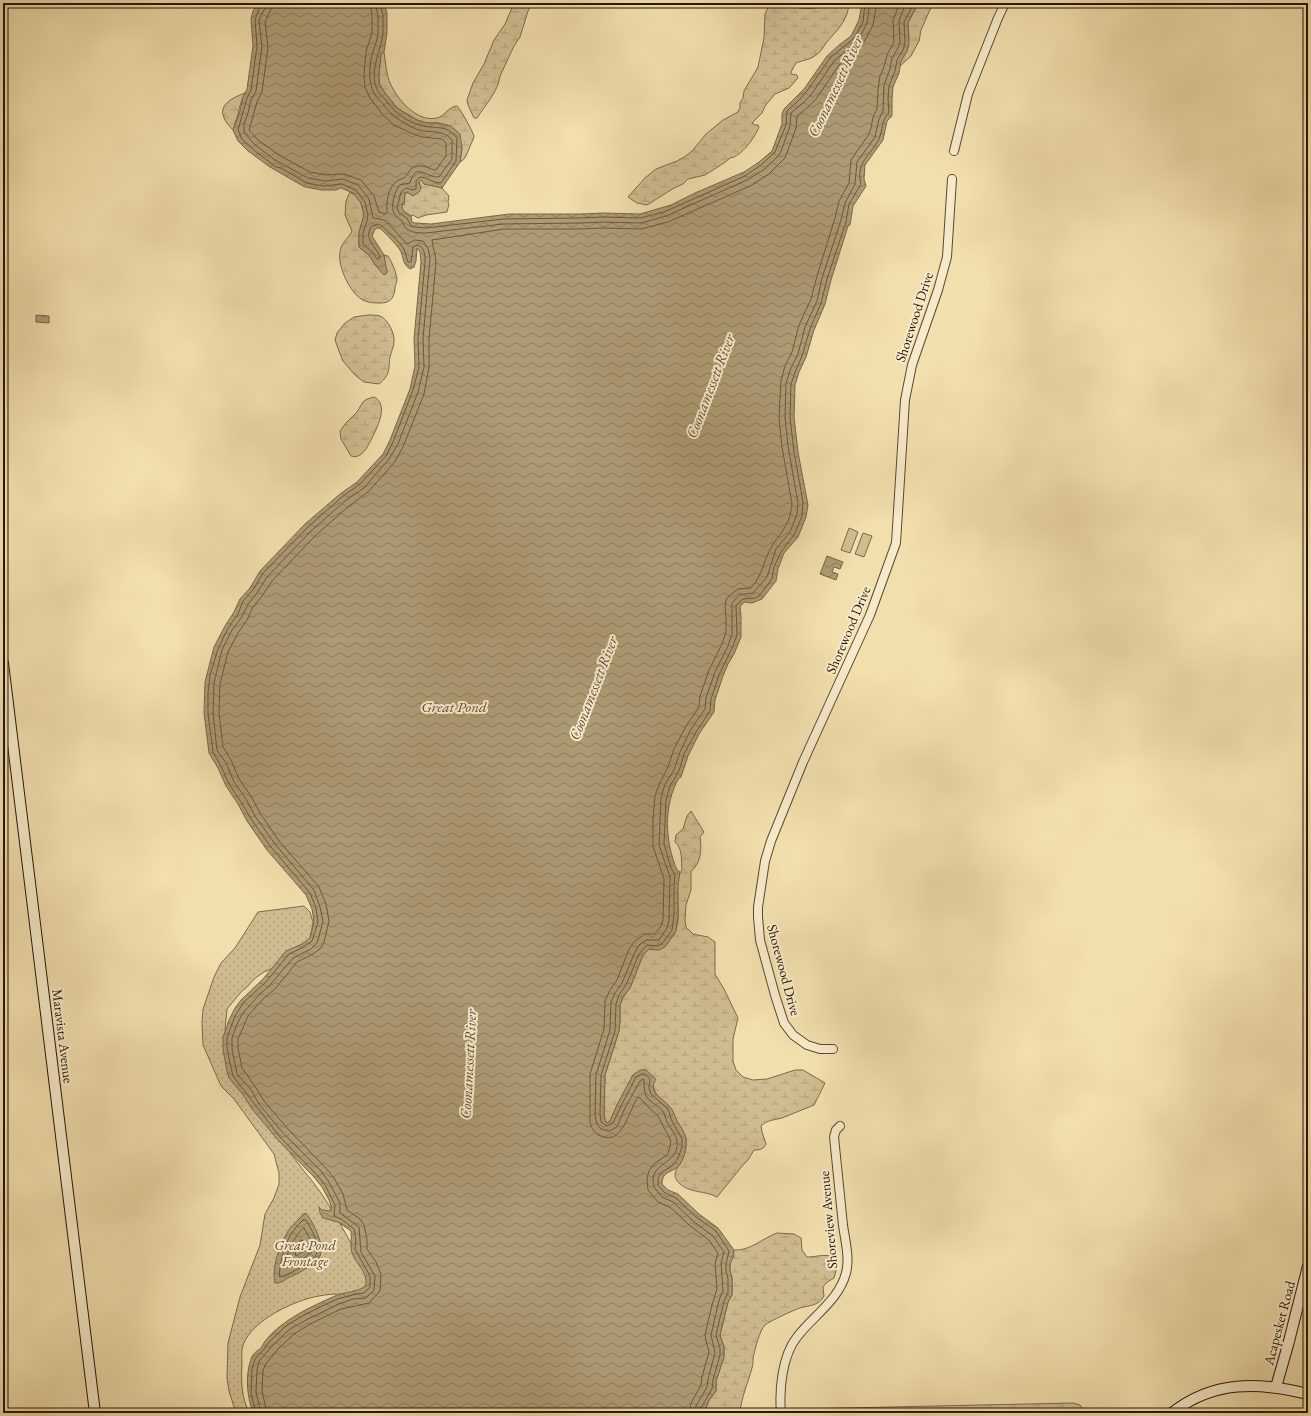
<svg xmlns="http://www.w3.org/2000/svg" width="1311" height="1416" viewBox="0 0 1311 1416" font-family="'EB Garamond',serif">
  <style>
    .grass { fill: url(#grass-tufts); stroke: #7a6a4a }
    .wetland { fill: url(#wetland-marsh); stroke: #7a6a4a }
    .park { fill: url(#park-dots); stroke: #7a6a4a }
    .pitch { fill: #cfbd91; stroke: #7a6a4a }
    .water { fill: url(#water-waves); stroke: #776647 }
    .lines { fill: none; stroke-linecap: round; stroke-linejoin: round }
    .shore { stroke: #6a583c; stroke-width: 1 }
    .tertiary-casing { stroke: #59482e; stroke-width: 10 }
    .secondary-casing { stroke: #261603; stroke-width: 12 }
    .tertiary { stroke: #f7eaca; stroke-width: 8 }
    .secondary { stroke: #f7eaca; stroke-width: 10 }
    .labels { text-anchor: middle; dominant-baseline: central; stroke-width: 4; stroke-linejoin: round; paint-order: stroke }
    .street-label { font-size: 14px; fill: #261603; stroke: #f7eaca }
    .park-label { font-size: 14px; font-style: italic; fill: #59482e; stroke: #f7eaca }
    .water-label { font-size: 15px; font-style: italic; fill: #5c4b30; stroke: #f7eaca }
  </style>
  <defs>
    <pattern id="grass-tufts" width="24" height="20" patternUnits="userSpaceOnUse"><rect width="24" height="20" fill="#cfbd91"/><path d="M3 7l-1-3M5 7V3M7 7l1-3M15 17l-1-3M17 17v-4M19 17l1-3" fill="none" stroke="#b2a27b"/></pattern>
    <pattern id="wetland-marsh" width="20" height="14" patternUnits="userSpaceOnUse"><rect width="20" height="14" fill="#cfbd91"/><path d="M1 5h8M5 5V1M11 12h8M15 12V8" fill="none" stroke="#b2a27b"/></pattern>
    <pattern id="park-dots" width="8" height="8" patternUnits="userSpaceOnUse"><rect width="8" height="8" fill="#cfbd91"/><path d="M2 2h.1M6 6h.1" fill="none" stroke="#b2a27b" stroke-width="1.8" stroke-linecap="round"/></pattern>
    <pattern id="water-waves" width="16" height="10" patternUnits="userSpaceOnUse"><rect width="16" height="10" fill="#ad9b74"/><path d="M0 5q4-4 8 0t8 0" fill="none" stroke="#8d7d5d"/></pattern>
  </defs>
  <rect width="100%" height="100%" fill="#f2dfae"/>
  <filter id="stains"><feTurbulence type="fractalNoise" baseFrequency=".005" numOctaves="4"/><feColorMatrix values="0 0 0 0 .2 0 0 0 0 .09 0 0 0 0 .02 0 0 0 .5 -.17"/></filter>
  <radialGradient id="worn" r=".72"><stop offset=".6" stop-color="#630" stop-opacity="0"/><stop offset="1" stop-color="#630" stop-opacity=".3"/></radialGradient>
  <path class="grass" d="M1073,1403L1080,1405L1083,1410V1413H786L792,1409H799Z"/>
  <g class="wetland">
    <path d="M514,3H532L528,11L520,37L514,46L500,76C498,92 485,105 477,118H474L468,105L467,100L473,83L484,64L494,40L505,24Z"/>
    <path d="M770,3H791L799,8H812L836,3H849C848,21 837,30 826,43C823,47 821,52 816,55C810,60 803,60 796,63L791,72V74L797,75L798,78L789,88L775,94L765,106L762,113L752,123L755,125H758L759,127C755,137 741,157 730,158L724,163L705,175L688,179L683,184L674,188L647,205L637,203L628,197L645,178L656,169L677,161L686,156L693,150L706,134L723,120L738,112L740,108V103L743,98L744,91L758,67L764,38L765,14Z"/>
    <path d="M918,3H933L921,30L919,41L911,56L899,67L901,61L907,51L909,39L908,23Z"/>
    <path d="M384,52C385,60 386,69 388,77C393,95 415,123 437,118C445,116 449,106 457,106C461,110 474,133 474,137C473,141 470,145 469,149C466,155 466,159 460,162L462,148L457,132L451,126L438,123H427L417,120L397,108L383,90L379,83V74L381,54Z"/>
    <path d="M245,93C239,104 238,118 233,130C214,111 223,101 245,93Z"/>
    <path d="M421,179L425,184L442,188L449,196L448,202L449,204L447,212L426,215L418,218L413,215L411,216C405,212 401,211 402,204H404L405,193H410L413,196L421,188L419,182Z"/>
    <path d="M350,192L355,195L361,203L364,215L359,232V247L369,255L376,266L387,270L384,264V255L388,256C392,262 396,272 397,279C397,282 395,285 395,288C394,298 391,303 380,303C375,303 370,303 365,301C351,296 337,266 340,252C341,243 348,239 352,231L345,215L346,201Z"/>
    <path d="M368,315C372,315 376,315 380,316C388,319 395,334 394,342C394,347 391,352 390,357C388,370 391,374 379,384L364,382L355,375L343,361L339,351L335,340L337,333L345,323L354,317Z"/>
    <path d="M374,397C390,404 376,430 371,440C368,445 366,451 360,455C357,457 354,457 351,456L341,439L340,431L346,423L357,412L363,402L367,399Z"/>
    <path d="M691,811L704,832L700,837C702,847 701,865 691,871V890L686,905L685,920L686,927L693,934L708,937L715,942V974L724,989L738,1018L733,1039V1061L736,1070L743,1077L753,1080L767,1079L795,1070H803L825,1083L814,1105C803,1109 793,1114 782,1118C774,1120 767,1120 761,1126L762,1132L766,1144C764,1149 760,1150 754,1150L748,1160L743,1165L717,1197C705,1190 689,1194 678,1182C671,1173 678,1168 682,1160C685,1154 688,1142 685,1136C683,1130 679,1125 676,1120C674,1116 673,1112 671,1108C665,1101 653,1095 653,1084L633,1075L617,1105L610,1121L607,1123L605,1120L604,1114L605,1075L619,1031L620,1021V1005L623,997L630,988L643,955L649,949C659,950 664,948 670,940C672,937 674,935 675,932C683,917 672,881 682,870C681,861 683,848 675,842L676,835L683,829L687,816Z"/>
    <path d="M777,1233L794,1234L801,1238L802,1250L807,1257C817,1257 830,1252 837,1260L836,1271L834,1278L826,1283L823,1287L824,1296C819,1306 810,1305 800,1308C796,1309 768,1322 765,1325C760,1329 754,1352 753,1359C753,1363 753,1365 752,1368C748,1383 741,1398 740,1413H704L709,1400L716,1391V1381L724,1357V1347L720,1335L728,1302L732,1295V1278L730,1271V1264L733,1257L734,1250C750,1251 763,1238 777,1233Z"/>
  </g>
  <path class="park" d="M304,906L310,912L313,922L311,934L309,941L280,965L264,972L254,979L248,986L241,992L227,1009L225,1030C245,1069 264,1109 286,1146C296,1163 310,1177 321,1193C341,1223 357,1254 373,1286C365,1289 355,1294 346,1294C337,1294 328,1294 319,1296C295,1300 252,1320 243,1345C241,1351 242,1357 242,1363C241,1378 241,1400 250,1413H236L229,1391L227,1378L228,1343L240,1297L260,1245L265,1214L274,1198L279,1184V1173L274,1154L234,1099L221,1086L203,1045L202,1022L203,1009L214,977L221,963L235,948L258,912Z"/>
  <g class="pitch">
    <path d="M849,528L858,532L850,553L841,550Z"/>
    <path d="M863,533L872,536L864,557L855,554Z"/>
  </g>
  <g class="water">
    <path d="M258,3H384L387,13V33L384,52L381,54L379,74V83L383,90L397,108L417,120L427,123H438L451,126L460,134L462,148L460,162L442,188L424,184L421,180L419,182L421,188L419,192L413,196L407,192L405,193L404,205L402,204C401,211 405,212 411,216L412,222L415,223L431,224L509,214H580L603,213L640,214L671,205L695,193L744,172L759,162L772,151L782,124V114L784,109L804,89L827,56L839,45L851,36L859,20L862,3H918L908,23L909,44L907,51L901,61L899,73L893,87L892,99V116L887,121L883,140L865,165L864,179L866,186L853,206L850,225L848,226L831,280L825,304L814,330L806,357L799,372L795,385L794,417L798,452L808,505L806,517L798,537L784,553L778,569L776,581L762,599L752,603L744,602L740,607L741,616V637L734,654L728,664L723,676L715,700L714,712L699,734L688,756L681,777L679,778C663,805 665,842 677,870L680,872L678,885V914L676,931L665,947L659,950L649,949L643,955L630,988L623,997L620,1005V1021L619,1031L605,1075L604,1114L605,1120L607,1123L610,1121L617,1105L633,1075L640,1070H646L656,1079C654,1083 652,1086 654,1091C656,1096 665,1101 669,1106C673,1109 674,1115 676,1119C679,1125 685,1132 686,1139C687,1148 683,1165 675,1169C667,1173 662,1174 662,1184L668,1190L678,1194L699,1214L718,1228L734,1250L733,1257L730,1264V1271L732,1278V1295L728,1302L720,1335L724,1347V1357L716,1381V1391L709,1400L704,1413H253C247,1395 245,1377 251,1359C252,1354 257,1351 261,1348C263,1345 264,1342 266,1340C282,1320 312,1306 335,1296C344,1292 360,1292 366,1285C367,1270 357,1266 352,1253C350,1247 352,1238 351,1231L338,1222L323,1218L320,1213L319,1207L322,1210L331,1211V1206L329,1200L322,1187L314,1177L277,1139L252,1109L244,1096L229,1078L227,1071L223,1050V1037L229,1020L235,1008L241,1000L263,979L286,951L302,944L310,938L314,922L312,909L306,895L267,850L247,821L238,804L226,786L218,768L209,753L204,713L205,682L214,647L225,626L234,612L240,599L250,588L260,571L305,524L340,494L357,482L383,454L390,440L410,389L415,366L414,339L421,262L420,252L417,248L416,261L414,267L410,269C402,264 404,257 400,250C396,244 386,234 381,229L378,228L375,229L372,236L384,255L387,272L386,274L384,275L376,266L369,255L359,247V232L364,215L361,203L353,193L341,188L336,190H322L305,187L296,182L270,167L248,151L238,141L233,130L240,111L243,97L247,89L253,46L251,19L253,11Z"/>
    <path d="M791,3H836C824,7 802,13 791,3Z"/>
    <path d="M36,315L49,316V323L36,322Z"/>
    <path d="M827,556L843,562L840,569L834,567L832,572L838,574L836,580L820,574Z"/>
    <path d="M306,1213C313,1222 325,1245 320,1256C316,1264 299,1273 292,1276C286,1278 282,1284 275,1283C271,1266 281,1242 290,1228C293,1225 296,1222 299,1219C302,1216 302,1214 306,1213Z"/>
  </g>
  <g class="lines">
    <g class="shore">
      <path d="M272,3L271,9L265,22L268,47L262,92L257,102L249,130L258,140L279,155L310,172L326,175L344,174L361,180L374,196L379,212L385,214L387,212C386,203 388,187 397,181C399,179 403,179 405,177C410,172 409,167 419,166C426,165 430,170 436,170L446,156V143L442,139L422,137L411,133L394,125L383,115L370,98L365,87L364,75L366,52L372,33V15L370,3"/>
      <path d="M376,3C375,7 377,11 378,15C378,21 378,27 378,33C377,42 373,51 371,59C369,71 369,85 375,95C377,99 381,101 383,104C391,115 401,122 414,128C428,135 441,127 452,140V159L439,177C426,178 416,161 410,183L400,185C394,191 390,208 395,215C397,218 400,219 402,221C404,224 404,227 407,229C412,233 420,233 426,233L503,224L580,223L603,222L641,223L666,216L747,180L765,169L780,154L790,126L791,113L803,103L811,95L834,61L858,41L867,23L870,3"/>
      <path d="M381,3C380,7 382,11 383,15C383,21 383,27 383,33C381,52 367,74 379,93C381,96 385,98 387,102C395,113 406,121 419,125C436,130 445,123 457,138L456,161L441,183C433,183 427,177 420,177L416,181V189L413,190L406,188L401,192L397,208L399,213L407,218L411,226L415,227L426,228L503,219L580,218L603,217L640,218L664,212L745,176L761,165L775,152L786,125L787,111L800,99L807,91L830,58L854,38L863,22L865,3"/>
      <path d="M303,1220H306C311,1229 320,1243 317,1253C314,1262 288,1275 280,1277L279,1276C281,1259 284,1243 294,1230C297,1226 300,1223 303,1220Z"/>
      <path d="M304,1228L309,1237L312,1252L297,1263L286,1268C283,1259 295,1233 304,1228Z"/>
      <path d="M301,1240L304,1241L306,1250L296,1256L295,1252Z"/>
      <path d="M256,1413L251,1393L252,1369L255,1359L265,1348L269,1342L287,1325L306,1314L337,1299L352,1295L364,1293L370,1287V1276L355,1249L356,1240L354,1229L341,1219L334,1216L335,1205L325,1185L317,1175L280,1137L233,1076L227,1049V1038L235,1016L244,1002L266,982L289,954L304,947L312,941L318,922L316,908L310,893L271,847L251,819L241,802L229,784L221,766L213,752L208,713V693L210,675L218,649L228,628L238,614L243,601L253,590L263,573L308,527L342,497L360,484L386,456L393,442L413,390L419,367L418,339L425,262C425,255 425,247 417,245L413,247L411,262H408C406,258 406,254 404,249C401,244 383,225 378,224L372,226C363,237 374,245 380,256L379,259H377L372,252L363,244V233L367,221L368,215L365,202L356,190L342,184L323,186L307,183L281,168L276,167L255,151L242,139L238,130L247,98L251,90L257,46L255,20L261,3"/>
      <path d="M261,1413L256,1392L257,1370L259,1361L273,1345L290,1329L308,1319L339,1304L353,1299L366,1298L374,1290L375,1276L361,1252L359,1227L340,1213V1203L329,1182L321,1171L283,1133L259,1104L252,1091L237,1074L232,1049V1038L237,1024L243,1013L259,995L270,985L293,958L311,949L316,944L318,940L323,921L320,907L314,890L275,844L255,816L246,799L234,782L226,763L217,750L213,713L214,683L222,650L232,630L242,617L248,604L257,593L267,577L311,531L345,501L364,488L389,459L398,444L418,392L424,367L423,339L430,258L428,248L423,241L415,240L407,244L386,221L380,219L373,218L369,199L358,185L343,179L325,181L308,178L275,160L254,144L244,132V124L248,113L251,100L256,91L262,46L259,21L261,15L266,7V3"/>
      <path d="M267,1413L262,1391L263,1371L265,1365L278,1349L294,1334L310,1324L341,1309L369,1303L380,1291L381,1274L376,1262L367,1249V1239L364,1225L360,1219L347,1210L343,1194L334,1178L325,1167L288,1129L264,1101L256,1088L242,1068L238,1048V1039L248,1016L263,999L275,989L297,962L313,954L321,948L324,942L329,921L326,904L319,887L279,841L260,813L251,796L239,779L231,760L223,747L219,713L220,684L228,652L238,633L247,620L253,607L262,596L272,581L316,535L349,506L368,492L394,463L403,447L424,394L429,368V339L436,262C436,254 432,246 432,240L504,229H580L603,228L641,229L668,222L750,186L769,174L785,158L796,128L797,116L807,108L816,99L839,65L863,44L873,25L877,3"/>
      <path d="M689,1413L691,1403L701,1385L702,1377L709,1352L706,1341L705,1335L712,1305L717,1289L715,1264L718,1253L709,1240L689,1225L670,1207L658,1202L648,1190L647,1178L649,1171L654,1164L668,1154L671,1141L658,1116L646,1105L640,1098L638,1097C629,1109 623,1146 601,1136C595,1134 591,1128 590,1122V1074L604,1029L605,1001L610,990L617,980L629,949L635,941L645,934H655L661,926L663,920L664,879L653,846V819L655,796L659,785L668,767L674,749L686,726L699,707L700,696L709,670L722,644L726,632V617L725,607L726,600L729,596L738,589L751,588C763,575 763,560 772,546C775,540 780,536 783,530C789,522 791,513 792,504L782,447L779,418L781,381L785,366L792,352L799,325L811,299L817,276L835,218L839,201L849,183L851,160L869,134L871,128L873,117L877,109L878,90L880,76L884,67L887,55L894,42L893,20L900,3"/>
      <path d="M695,1413L696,1406L707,1387L708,1379L715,1353L711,1335L719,1300L723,1291L721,1263L724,1252L713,1236L693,1221L673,1202L662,1197L654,1187C647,1161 680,1166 677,1141C676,1134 670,1128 667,1122C666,1119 665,1116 664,1113C660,1106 650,1103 646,1096C644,1091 644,1085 644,1080L643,1079L640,1081L625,1108L617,1127L609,1131L601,1129L597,1124L595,1115L596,1075L610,1030L611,1002L615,993L622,983L635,952L639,945L646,940H659L667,928L669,921L670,877L659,845L661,798L665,784L674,770L680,752L691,729L705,709L706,698L715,672L728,646L732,634V603L739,595L753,593L767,577L776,549L790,532L797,514L798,503L788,446L785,417L786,383L791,368L798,354L805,327L817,301L822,278L841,220L845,203L855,184L857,162L875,137L879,119L883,111L884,85L890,69L892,58L898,48L900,43L899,21L904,8L908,3"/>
      <path d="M700,1413L701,1408L712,1389L713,1380L720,1355V1348L716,1335L724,1301L728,1293V1279L726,1271V1264L729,1251L716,1231L696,1217L676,1198L665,1193L658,1185V1178L661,1173L673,1165L678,1158L682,1147V1139L672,1121L668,1109L651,1094L649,1088L650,1079C646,1074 642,1073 636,1077L621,1106L613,1123L607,1126L601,1122L600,1114L601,1075L615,1031L616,1004L619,995L626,985L639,954L647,945L657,946L662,944L672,930L674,914V885L675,875L671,868L664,844L666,800L670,786L679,771L684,754L696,732L710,711L711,699L719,675L732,648L737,635L736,605L743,599L755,598L759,596L772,579L774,567L781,552L794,535L802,516L803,502L794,452L790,417L791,384L796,370L802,356L810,329L821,303L827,279L846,222L849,204L861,184C855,163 871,155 879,139C883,130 881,120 889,113L888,99L889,86L895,71L897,60L903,50L905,43L904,22L914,3"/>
    </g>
    <g class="tertiary-casing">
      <g id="tertiary">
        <path d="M954,151L968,94L998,18L1005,3"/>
        <path d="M833,1049H820L807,1045L793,1035L784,1023L775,995L760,940L758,917V907L765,861L771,841L803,762L870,615L896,543L905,400L912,365L938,290L947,257L952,179"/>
        <path d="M781,1413C779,1390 782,1356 797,1337C813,1316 839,1300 846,1273C850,1258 845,1240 843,1225C840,1196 837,1166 834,1137L836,1130L840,1126"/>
      </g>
    </g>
    <g class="secondary-casing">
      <g id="secondary">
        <path d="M3,663L95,1413"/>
        <path d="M1276,1387L1288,1345L1308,1266"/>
        <path d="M1172,1413C1213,1380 1259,1382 1308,1394"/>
      </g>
    </g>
    <use href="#tertiary" class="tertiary"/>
    <use href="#secondary" class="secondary"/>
  </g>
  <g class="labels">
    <g class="street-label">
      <text transform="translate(914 317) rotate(-72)">Shorewood Drive</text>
      <text transform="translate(848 630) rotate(-67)">Shorewood Drive</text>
      <text transform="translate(784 970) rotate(75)">Shorewood Drive</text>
      <text transform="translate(63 1036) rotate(83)">Maravista Avenue</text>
      <text transform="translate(828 1220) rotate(-95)">Shoreview Avenue</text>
      <text transform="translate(1279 1323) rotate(-75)">Acapesket Road</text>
    </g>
    <g class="park-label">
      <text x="305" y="1245">Great Pond<tspan x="305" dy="16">Frontage</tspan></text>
    </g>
    <g class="water-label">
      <text transform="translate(835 86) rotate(-65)">Coonamessett River</text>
      <text transform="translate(710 386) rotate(-69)">Coonamessett River</text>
      <text transform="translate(593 688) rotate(-69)">Coonamessett River</text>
      <text x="454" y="706">Great Pond</text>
      <text transform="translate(468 1064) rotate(-87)">Coonamessett River</text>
    </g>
  </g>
  <rect width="1311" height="1416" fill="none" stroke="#f2dfae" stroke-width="16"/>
  <rect x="4" y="4" width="1303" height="1408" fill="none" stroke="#261603" stroke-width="2"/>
  <rect x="8" y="8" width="1295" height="1400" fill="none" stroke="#261603"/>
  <rect width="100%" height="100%" filter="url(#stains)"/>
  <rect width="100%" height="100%" fill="url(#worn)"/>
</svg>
